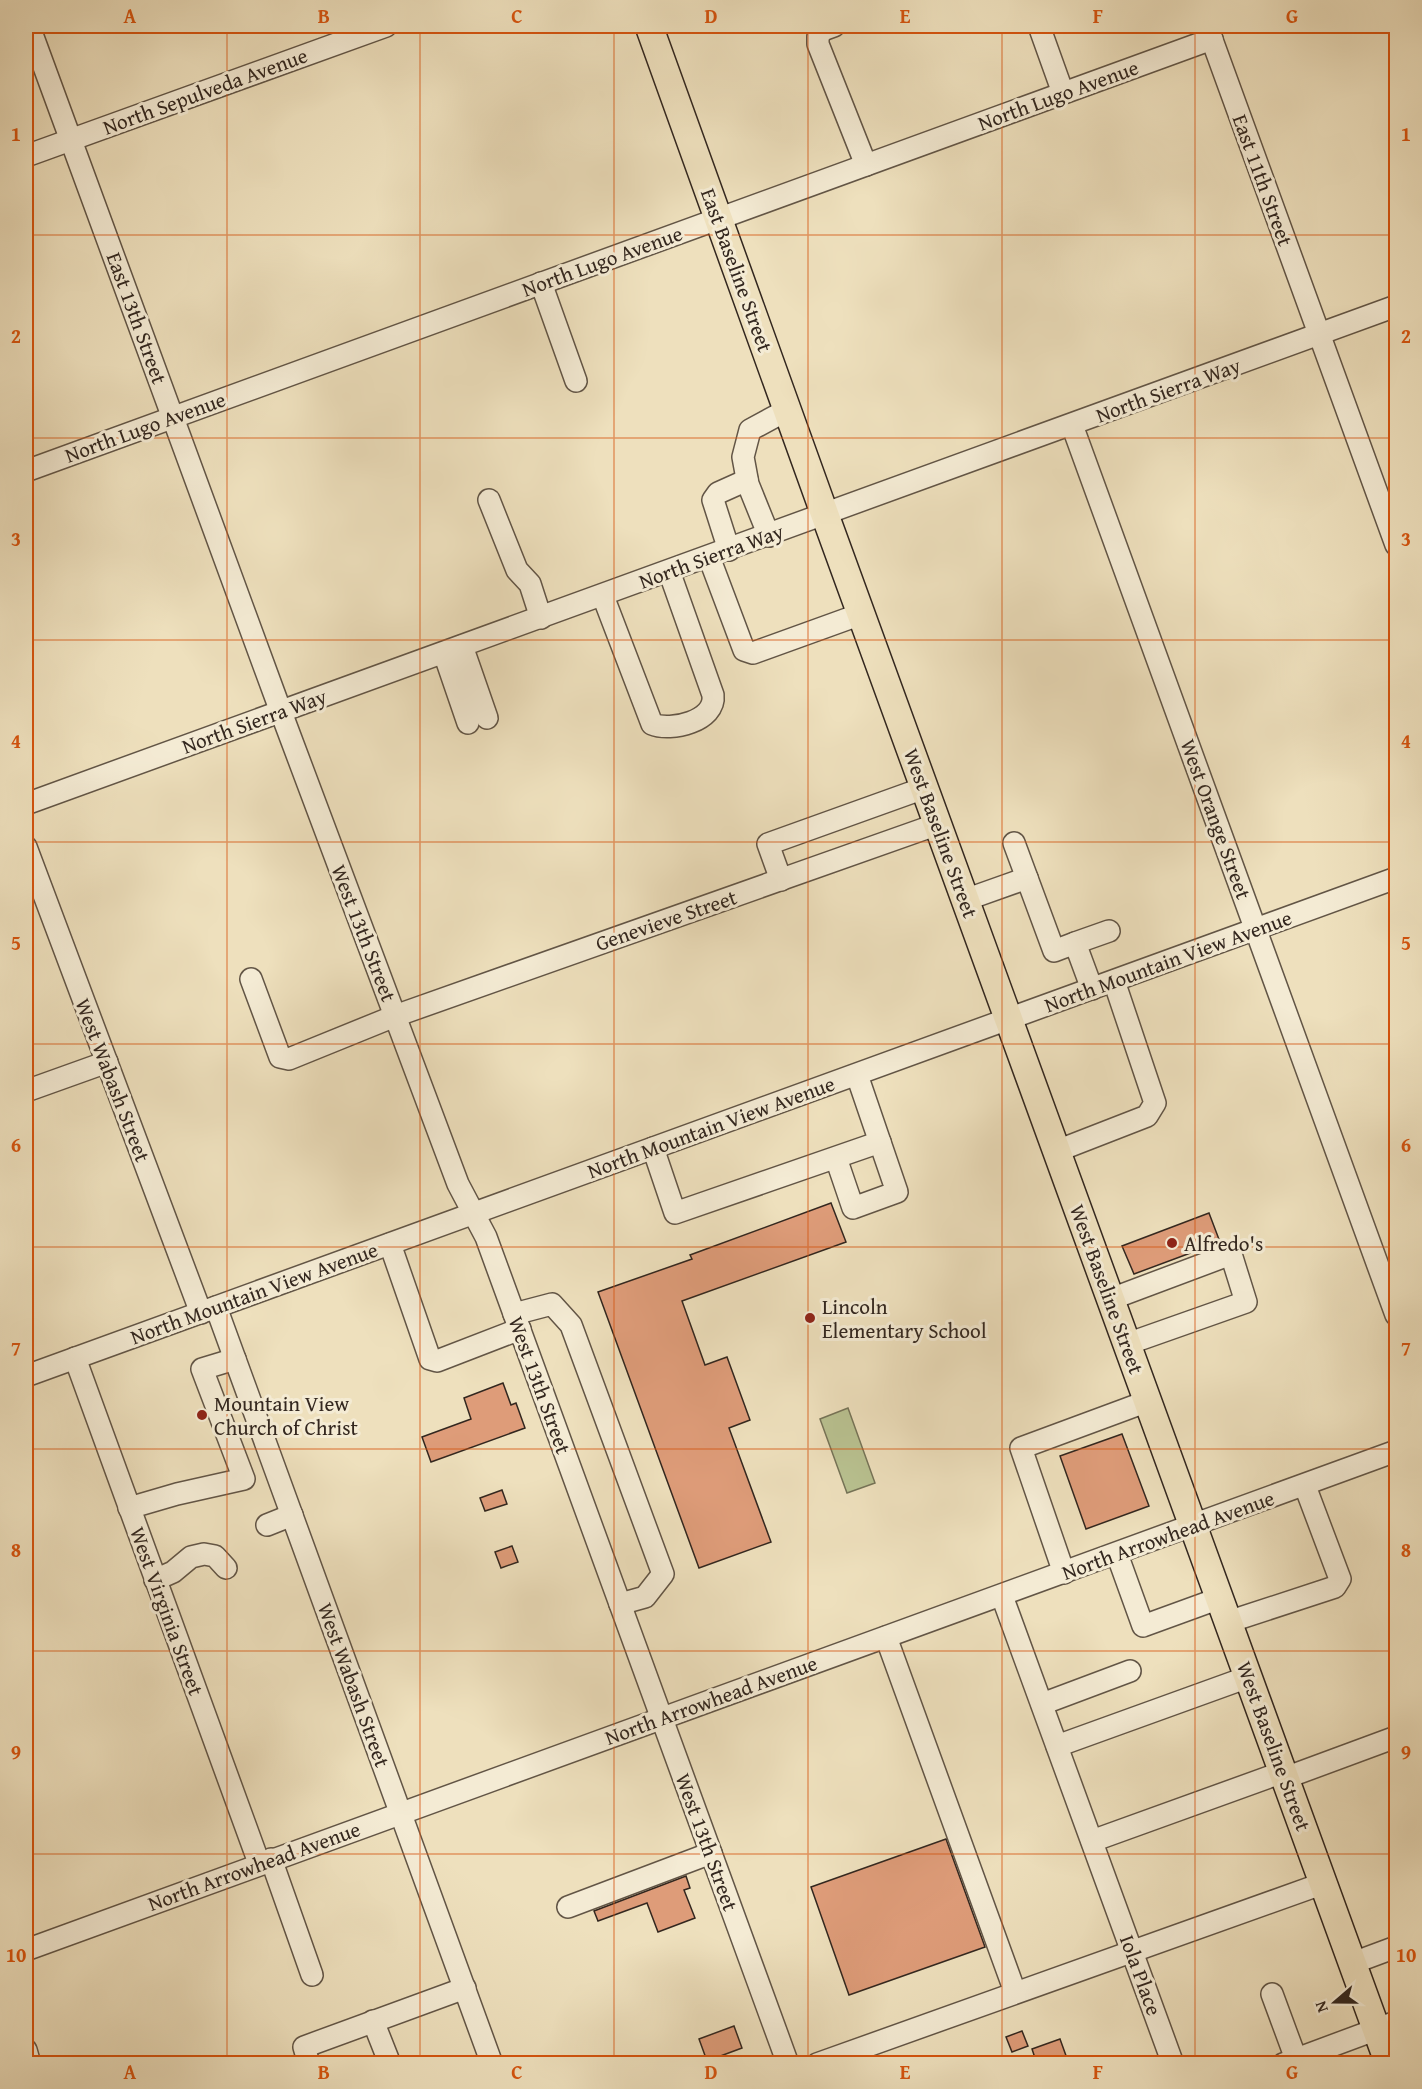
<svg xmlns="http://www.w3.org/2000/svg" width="1422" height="2089" viewBox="0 0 1422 2089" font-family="'Gentium Book Plus',serif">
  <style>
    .green { fill: #b9c291; stroke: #767458; stroke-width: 1.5 }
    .building { fill: #de9c79; stroke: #33271f; stroke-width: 1.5 }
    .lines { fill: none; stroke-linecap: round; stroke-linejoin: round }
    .minor-casing { stroke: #625546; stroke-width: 24 }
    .major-casing { stroke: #33271f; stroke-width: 30 }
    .minor { stroke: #f4ebd4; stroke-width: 21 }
    .major { stroke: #eee0bd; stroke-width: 27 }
    .grid { fill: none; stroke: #d6540e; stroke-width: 1.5; stroke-opacity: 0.55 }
    .poi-dot { fill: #8f2418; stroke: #f4ebd4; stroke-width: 2 }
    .labels { text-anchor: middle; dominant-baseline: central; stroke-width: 6; stroke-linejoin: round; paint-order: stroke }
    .street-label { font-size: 21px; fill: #33271f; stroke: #f4ebd4 }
    .poi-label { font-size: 21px; fill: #33271f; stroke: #f4ebd4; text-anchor: start }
    .neatline { fill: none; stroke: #d6540e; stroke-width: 2 }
    .grid-label { font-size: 20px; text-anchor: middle; font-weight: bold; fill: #d6540e }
  </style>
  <rect width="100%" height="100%" fill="#eee0bd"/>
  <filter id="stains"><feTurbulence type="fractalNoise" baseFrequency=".00333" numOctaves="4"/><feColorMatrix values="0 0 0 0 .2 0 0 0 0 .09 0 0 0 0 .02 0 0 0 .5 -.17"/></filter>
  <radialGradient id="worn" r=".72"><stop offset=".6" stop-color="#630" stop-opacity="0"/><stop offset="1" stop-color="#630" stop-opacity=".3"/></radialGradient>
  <path class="green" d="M848,1408L875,1483L847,1493L820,1419Z"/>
  <g class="building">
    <path d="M831,1203L846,1242L682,1301L705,1365L727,1357L750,1420L729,1428L771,1542L699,1568L598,1292L692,1259L690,1255Z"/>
    <path d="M1209,1213L1220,1242L1134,1274L1122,1246Z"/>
    <path d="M503,1383L511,1405L516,1403L525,1428L431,1462L422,1437L471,1419L464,1398Z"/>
    <path d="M1122,1434L1149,1506L1086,1529L1060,1456Z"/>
    <path d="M502,1490L507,1504L485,1511L480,1498Z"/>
    <path d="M512,1546L518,1562L501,1568L495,1552Z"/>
    <path d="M946,1839L985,1947L849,1995L811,1887Z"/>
    <path d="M686,1876L690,1888L684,1890L695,1918L658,1932L647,1903L598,1921L594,1911Z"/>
    <path d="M734,2026L742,2048L707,2061L699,2039Z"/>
    <path d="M1022,2031L1028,2046L1012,2052L1006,2037Z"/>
    <path d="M1060,2039L1069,2064H1037L1032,2049Z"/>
  </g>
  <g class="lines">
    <g class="minor-casing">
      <g id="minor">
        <path d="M29,26L281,712L458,1184L486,1237L788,2064"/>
        <path d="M834,26L823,30L818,36V44L866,165"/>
        <path d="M1039,26L1063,93"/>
        <path d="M1207,26L1396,545"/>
        <path d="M26,156L386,26"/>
        <path d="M541,283L576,381"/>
        <path d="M1072,425L1396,1315"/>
        <path d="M26,471L1212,39"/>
        <path d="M489,500L517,570L530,584L541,618"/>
        <path d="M769,536L748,484L743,457L750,430L787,410"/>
        <path d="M729,550L713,500L718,493L747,480"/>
        <path d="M709,557L744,650L753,653L861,614"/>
        <path d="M603,596L652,724C671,732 716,721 713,695L669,571"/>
        <path d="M462,646L487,718"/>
        <path d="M444,653L468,723"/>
        <path d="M26,804L1396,306"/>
        <path d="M1014,843L1054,951L1075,943L1092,989"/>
        <path d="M26,847L201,1313"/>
        <path d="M781,880L768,844L924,788"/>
        <path d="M965,900L1027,878"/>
        <path d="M1075,943L1109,931"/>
        <path d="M251,979L280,1057L289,1059L395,1016L938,824"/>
        <path d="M26,1091L107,1062"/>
        <path d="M653,1148L675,1213L880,1142"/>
        <path d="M1057,1151L1147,1116L1155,1103L1114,981"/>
        <path d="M836,1158L853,1208L897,1192L857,1075"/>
        <path d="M390,1244L430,1359L437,1361L520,1329"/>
        <path d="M1111,1299L1231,1254L1246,1302L1127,1344"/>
        <path d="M216,1307L492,2064"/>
        <path d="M514,1314L552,1304L571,1325L663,1574L645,1597L620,1604"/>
        <path d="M75,1358L259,1863"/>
        <path d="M26,1376L1396,878"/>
        <path d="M129,1508L177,1494L244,1479L202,1369L235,1359"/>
        <path d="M267,1525L292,1515"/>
        <path d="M1117,1554L1143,1626L1220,1598"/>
        <path d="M1064,1573L1021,1448L1148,1401"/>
        <path d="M155,1580L173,1572L191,1557L204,1554L215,1556L226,1568"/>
        <path d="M1002,1596L1173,2064"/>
        <path d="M1228,1622L1335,1587L1340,1579L1305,1486"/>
        <path d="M886,1637L1015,1992"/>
        <path d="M1042,1704L1130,1671"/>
        <path d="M1057,1746L1248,1677"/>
        <path d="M1285,1778L1396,1737"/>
        <path d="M1092,1841L1283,1772"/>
        <path d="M271,1859L312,1975"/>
        <path d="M568,1907L711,1853"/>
        <path d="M26,1950L1396,1451"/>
        <path d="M1353,1963L1396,1947"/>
        <path d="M1272,1994L1296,2059"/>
        <path d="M373,2021L390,2064"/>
        <path d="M26,2050L30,2064"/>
        <path d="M309,2064L304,2047L465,1988"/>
        <path d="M817,2064L1324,1883"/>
        <path d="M1283,2064L1396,2022"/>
      </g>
    </g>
    <g class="major-casing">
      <path id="major" d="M649,26L825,515L1389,2064"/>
    </g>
    <use href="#minor" class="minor"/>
    <use href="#major" class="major"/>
  </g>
  <path class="grid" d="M227,26V2064M420,26V2064M614,26V2064M808,26V2064M1002,26V2064M1195,26V2064M26,235H1396M26,438H1396M26,640H1396M26,842H1396M26,1044H1396M26,1247H1396M26,1449H1396M26,1651H1396M26,1854H1396"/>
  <g class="poi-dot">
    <circle cx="1172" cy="1243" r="6"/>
    <circle cx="810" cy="1318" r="6"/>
    <circle cx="202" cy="1415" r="6"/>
  </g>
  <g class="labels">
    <g class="street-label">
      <text transform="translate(205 91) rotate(-20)">North Sepulveda Avenue</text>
      <text transform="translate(1058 95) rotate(-20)">North Lugo Avenue</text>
      <text transform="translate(1263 180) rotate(70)">East 11th Street</text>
      <text transform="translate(602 261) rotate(-20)">North Lugo Avenue</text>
      <text transform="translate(737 270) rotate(70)">East Baseline Street</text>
      <text transform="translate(137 318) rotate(70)">East 13th Street</text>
      <text transform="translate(1168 390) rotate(-20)">North Sierra Way</text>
      <text transform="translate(145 427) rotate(-20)">North Lugo Avenue</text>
      <text transform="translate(711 556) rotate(-20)">North Sierra Way</text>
      <text transform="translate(254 721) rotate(-20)">North Sierra Way</text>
      <text transform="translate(1216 819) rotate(70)">West Orange Street</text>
      <text transform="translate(941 833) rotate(70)">West Baseline Street</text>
      <text transform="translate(666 920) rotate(-19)">Genevieve Street</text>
      <text transform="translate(364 933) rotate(69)">West 13th Street</text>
      <text transform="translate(1168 961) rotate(-20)">North Mountain View Avenue</text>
      <text transform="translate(113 1080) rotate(69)">West Wabash Street</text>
      <text transform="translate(711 1127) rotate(-20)">North Mountain View Avenue</text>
      <text transform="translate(1107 1289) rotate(70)">West Baseline Street</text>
      <text transform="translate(254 1293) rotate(-20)">North Mountain View Avenue</text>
      <text transform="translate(540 1385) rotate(70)">West 13th Street</text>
      <text transform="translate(1168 1535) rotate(-20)">North Arrowhead Avenue</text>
      <text transform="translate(167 1611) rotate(70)">West Virginia Street</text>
      <text transform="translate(354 1685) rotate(70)">West Wabash Street</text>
      <text transform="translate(711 1700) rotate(-20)">North Arrowhead Avenue</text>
      <text transform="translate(1274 1746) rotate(70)">West Baseline Street</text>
      <text transform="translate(707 1842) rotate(70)">West 13th Street</text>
      <text transform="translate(254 1866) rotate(-20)">North Arrowhead Avenue</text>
      <text transform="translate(1141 1975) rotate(70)">Iola Place</text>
    </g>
    <g class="poi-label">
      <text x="1184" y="1243">Alfredo's</text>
      <text x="822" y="1306">Lincoln<tspan x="822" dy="24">Elementary School</tspan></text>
      <text x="214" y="1403">Mountain View<tspan x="214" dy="24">Church of Christ</tspan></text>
    </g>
  </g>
  <rect width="1422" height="2089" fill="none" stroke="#eee0bd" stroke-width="66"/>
  <g transform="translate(1335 2002) rotate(250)" stroke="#f4ebd4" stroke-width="4.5" paint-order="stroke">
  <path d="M0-4.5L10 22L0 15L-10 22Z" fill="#33271f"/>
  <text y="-9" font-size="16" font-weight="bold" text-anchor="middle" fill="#33271f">N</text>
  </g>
  <rect x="33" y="33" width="1356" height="2023" class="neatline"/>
  <g class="grid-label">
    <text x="130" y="23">A</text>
    <text x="324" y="23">B</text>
    <text x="517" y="23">C</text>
    <text x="711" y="23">D</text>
    <text x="905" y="23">E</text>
    <text x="1098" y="23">F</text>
    <text x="1292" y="23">G</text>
    <text x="16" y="141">1</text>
    <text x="1406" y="141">1</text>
    <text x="16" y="343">2</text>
    <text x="1406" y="343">2</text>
    <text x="16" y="546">3</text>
    <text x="1406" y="546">3</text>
    <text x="16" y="748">4</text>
    <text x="1406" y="748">4</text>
    <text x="16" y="950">5</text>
    <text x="1406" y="950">5</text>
    <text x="16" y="1152">6</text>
    <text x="1406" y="1152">6</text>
    <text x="16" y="1355">7</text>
    <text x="1406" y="1355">7</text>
    <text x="16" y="1557">8</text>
    <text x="1406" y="1557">8</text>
    <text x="16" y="1759">9</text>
    <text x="1406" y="1759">9</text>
    <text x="16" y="1962">10</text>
    <text x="1406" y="1962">10</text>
    <text x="130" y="2079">A</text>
    <text x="324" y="2079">B</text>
    <text x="517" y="2079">C</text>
    <text x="711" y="2079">D</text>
    <text x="905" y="2079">E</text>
    <text x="1098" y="2079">F</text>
    <text x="1292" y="2079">G</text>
  </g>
  <rect width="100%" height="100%" filter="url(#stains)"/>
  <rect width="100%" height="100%" fill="url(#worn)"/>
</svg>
